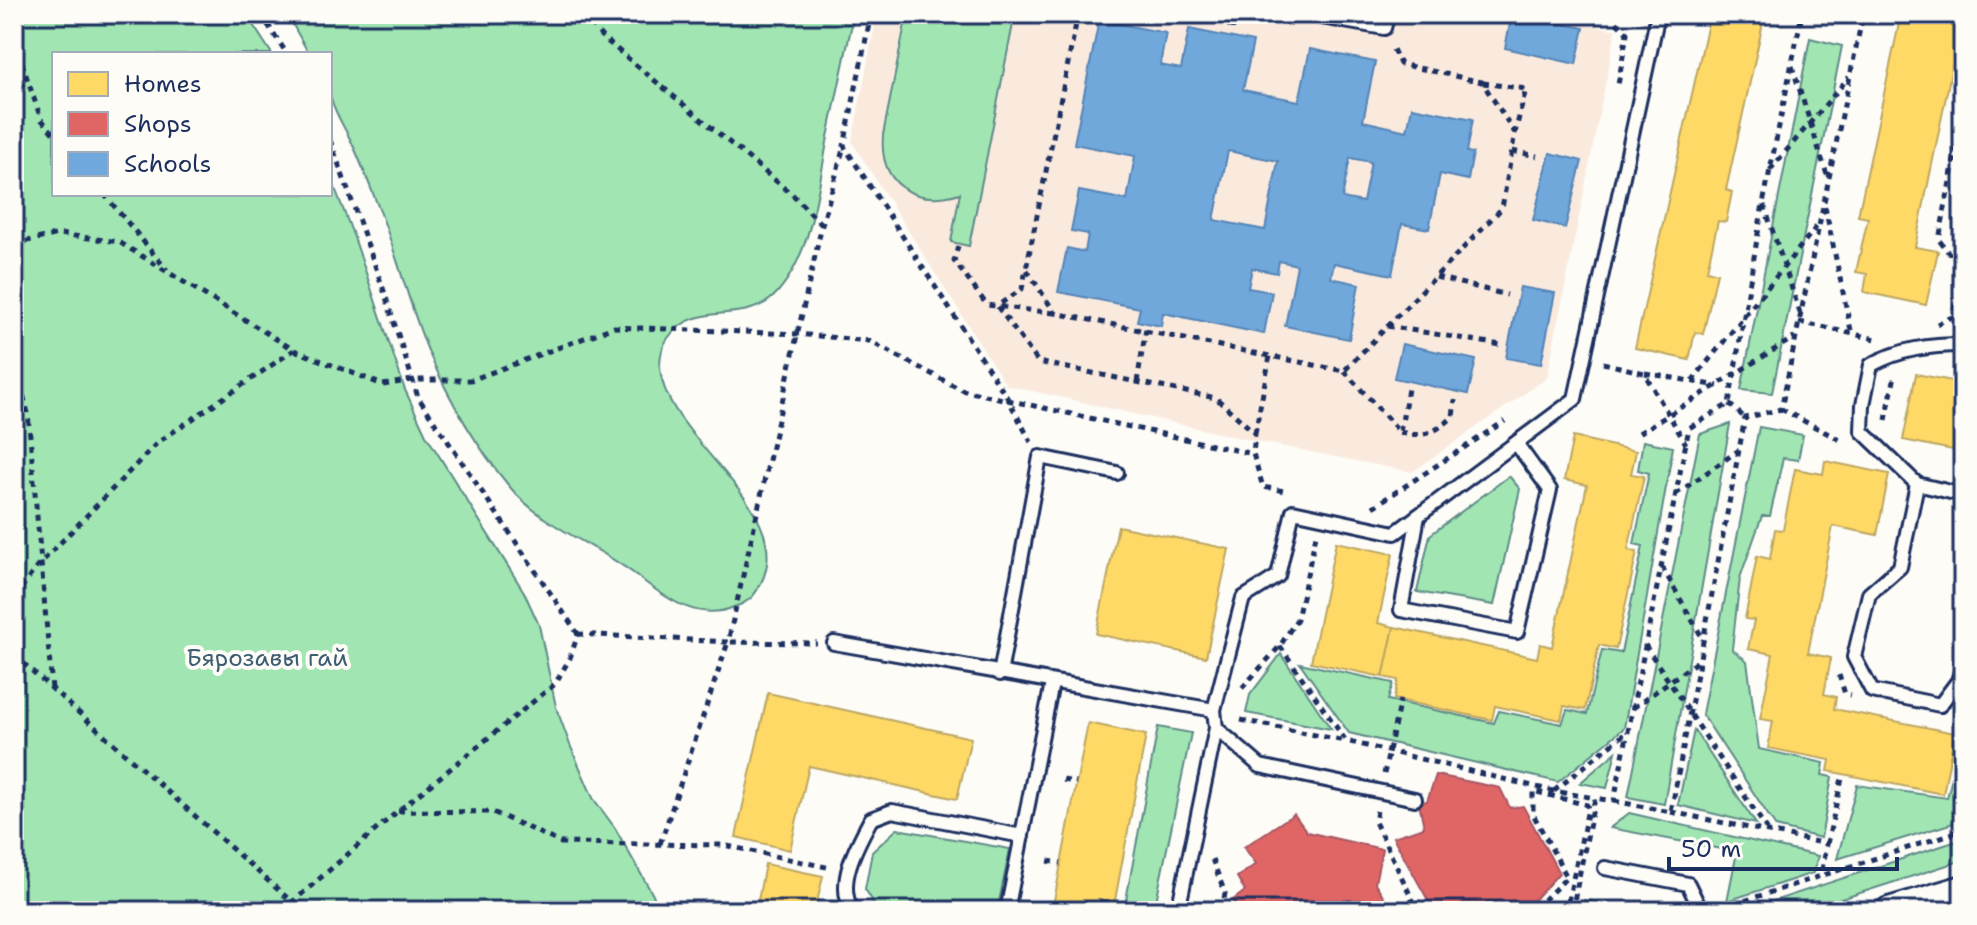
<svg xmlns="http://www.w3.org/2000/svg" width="1977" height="925" viewBox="0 0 1977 925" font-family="'Shantell Sans',sans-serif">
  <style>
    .built { fill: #faeade }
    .green { fill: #a1e6b2; stroke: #5e8a88; stroke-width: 2 }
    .homes { fill: #ffd966; stroke: #bba664; stroke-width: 2 }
    .shops { fill: #e06666; stroke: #a55664; stroke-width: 2 }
    .schools { fill: #6fa8dc; stroke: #5684b6; stroke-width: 2; fill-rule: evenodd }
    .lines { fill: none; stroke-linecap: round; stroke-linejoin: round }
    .service-casing { stroke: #1b2f5e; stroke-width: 18 }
    .minor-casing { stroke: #1b2f5e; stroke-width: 32 }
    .path { stroke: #1b2f5e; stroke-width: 5; stroke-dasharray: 6 6; stroke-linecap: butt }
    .service { stroke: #fdfcf7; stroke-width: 12 }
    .minor { stroke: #fdfcf7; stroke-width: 26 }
    .labels { text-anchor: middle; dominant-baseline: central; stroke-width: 8; stroke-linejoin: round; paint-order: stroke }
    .park-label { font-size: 24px; fill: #3c5d73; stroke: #fdfcf7 }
  </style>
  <rect width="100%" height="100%" fill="#fdfcf7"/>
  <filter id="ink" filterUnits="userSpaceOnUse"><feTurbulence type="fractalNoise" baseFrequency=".0125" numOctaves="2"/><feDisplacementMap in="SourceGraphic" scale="16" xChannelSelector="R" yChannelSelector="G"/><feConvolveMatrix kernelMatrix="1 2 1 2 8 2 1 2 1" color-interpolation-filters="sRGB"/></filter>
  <g filter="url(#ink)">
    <path class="built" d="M877,14H1539L1616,30L1547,378L1412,472L1254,441L1006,385L852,142Z"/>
    <g class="green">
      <path d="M14,14H246L272,54H54V194H330V175L355,240L405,390L426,435L524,592L539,625L556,707L570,745L593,798L615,828L662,911H14Z"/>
      <path d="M287,14H854C845,55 837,96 828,137C818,188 812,257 774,296C743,326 696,299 668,338C663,345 660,356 660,365C661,442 815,515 753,596C748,601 741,605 734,607C699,622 667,599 641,579C599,545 543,528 509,486C477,447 449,399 429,353C409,305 397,254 378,206C370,186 362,165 353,145C346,130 335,114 331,98C327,85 330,68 330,54H309Z"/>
      <path d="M907,14H1015L969,246L951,242L960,193C914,207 879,184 883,135Z"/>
      <path d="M1810,38L1842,46L1772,393L1741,390Z"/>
      <path d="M1730,424L1664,804L1628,797L1700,434Z"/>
      <path d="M1759,427L1803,435L1798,460L1783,458L1770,516H1762L1740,578L1732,649L1747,661L1759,749L1824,763L1822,775L1832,777L1821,838L1776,827L1702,714Z"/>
      <path d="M1643,441L1673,447L1624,728L1558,782L1349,733L1300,663L1393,683L1388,700L1494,723L1499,711L1562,724L1567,710L1587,714L1602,650L1621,653L1643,546L1634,544L1649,473L1638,470Z"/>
      <path d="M1509,476L1520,489L1494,605L1417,592L1430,535Z"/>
      <path d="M1281,654L1331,729L1246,713L1250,695Z"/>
      <path d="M1158,727L1191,733L1154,911H1124Z"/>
      <path d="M1694,730L1756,824L1678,805Z"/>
      <path d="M1616,752L1607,788L1580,783Z"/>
      <path d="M1954,769L1963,770V820L1837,859L1857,785L1947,798Z"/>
      <path d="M1629,813L1818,856L1813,873L1727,901L1737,852L1610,828Z"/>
      <path d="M897,829L1010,849L997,911H879L865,889L872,852Z"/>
      <path d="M1963,839V860L1804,911H1743Z"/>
      <path d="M1584,900L1648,911H1581Z"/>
    </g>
    <g class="homes">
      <path d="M1710,14H1765L1726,190L1732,192L1726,222L1718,221L1707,270L1717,273L1703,334L1695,332L1689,360L1635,348Z"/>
      <path d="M1901,14H1963L1915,247L1938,251L1926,305L1864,292L1867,274L1856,272L1868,218L1858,216Z"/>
      <path d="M1916,374L1963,383V452L1903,440Z"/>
      <path d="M1573,437L1636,451L1631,474L1644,476L1628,550L1637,552L1616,649L1599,645L1585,710L1564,706L1561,720L1495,706L1492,720L1394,699L1398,680L1383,677L1394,627L1537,658L1540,644L1552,647L1587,485L1564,480Z"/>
      <path d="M1825,461L1889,474L1877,535L1833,526L1808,653L1831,658L1824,694L1836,697L1834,709L1955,733L1943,794L1828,771L1830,760L1768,748L1773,721L1760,719L1773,654L1748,649L1754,620L1745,619L1757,556L1770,559L1775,529L1783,530L1795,469L1823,474Z"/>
      <path d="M1118,526L1229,549L1206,657L1096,634Z"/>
      <path d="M1336,542L1393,554L1378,623L1394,627L1383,677L1311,662Z"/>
      <path d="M768,693L971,738L957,799L809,766L790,850L736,837Z"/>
      <path d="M1958,717L1963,718V765L1949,762Z"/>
      <path d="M1088,723L1146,735L1113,911H1052Z"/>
      <path d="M765,864L823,876L815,911H756Z"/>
    </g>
    <g class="shops">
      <path d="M1436,775L1500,788L1510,808L1523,806L1559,873L1528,907L1527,911H1434L1393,837L1424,827L1419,803L1427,801Z"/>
      <path d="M1294,814L1307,832L1382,849L1375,883L1393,911H1240L1233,900L1245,891L1237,877L1256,864L1244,847Z"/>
    </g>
    <g class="schools">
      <path d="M1512,14L1584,28L1576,64L1505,48Z"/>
      <path d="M1099,20L1166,33L1160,65L1181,69L1189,29L1253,42L1243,90L1299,101L1310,49L1375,62L1363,121L1407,131L1412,107L1473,119L1467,152L1473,153L1468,180L1440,174L1429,229L1402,224L1392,275L1334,263L1331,278L1359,284L1349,339L1285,326L1297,265L1279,261L1277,273L1252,268L1248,288L1272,292L1264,334L1163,313L1161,326L1137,321L1140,308L1058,292L1067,248L1085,252L1088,234L1071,231L1079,191L1127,200L1135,156L1074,144ZM1228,151L1278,161L1265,230L1214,220ZM1350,158L1371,162L1363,202L1342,198Z"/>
      <path d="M1550,153L1582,161L1565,228L1533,220Z"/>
      <path d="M1520,287L1555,293L1541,364L1506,358Z"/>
      <path d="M1402,344L1476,360L1468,394L1394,378Z"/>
    </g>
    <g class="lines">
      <g class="service-casing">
        <g id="service">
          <path d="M1304,14L1384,28L1388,14"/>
          <path d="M1233,20L1236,14"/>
          <path d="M1963,345C1930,345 1900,349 1871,365L1863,405L1862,431L1917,484L1963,495"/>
          <path d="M1917,484L1900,567L1869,594L1854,657L1872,691L1940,705L1958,681L1963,666"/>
          <path d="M1418,516L1401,610L1517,632L1550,490L1516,443"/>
          <path d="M834,643L1214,710"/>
          <path d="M1000,674L1040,457L1117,473"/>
          <path d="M1216,728L1260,766L1415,799"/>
          <path d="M1605,868L1688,884L1701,911"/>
          <path d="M853,911C834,885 858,843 871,819L892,811L1022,836"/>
          <path d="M1007,911L1052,683"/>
          <path d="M1178,911L1216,728L1214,710L1243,598L1278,576L1293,511L1395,533L1575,399L1658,14"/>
        </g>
      </g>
      <g class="minor-casing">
        <path id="minor" d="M1889,911L1963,889"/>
      </g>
      <g class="path">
        <path d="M261,14L287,54"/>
        <path d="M584,14L601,36L794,196L822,225"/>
        <path d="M871,14L844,146L1008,399L1031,442"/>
        <path d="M1078,14L1022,289L997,306L1038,362L1216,398L1255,433L1253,454"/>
        <path d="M1608,14L1627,33L1618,85"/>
        <path d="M14,20L19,14"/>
        <path d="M14,40L41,119L54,134"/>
        <path d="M1792,66L1828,178"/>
        <path d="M1483,83L1526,89L1515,133"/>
        <path d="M330,140L383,288L418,397L578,634"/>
        <path d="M1512,151L1537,156"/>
        <path d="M1770,170L1849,77"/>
        <path d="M104,194L167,270"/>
        <path d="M1764,205L1800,313"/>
        <path d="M1825,207L1852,335"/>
        <path d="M14,244L59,234L119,242L294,350L383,385L412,380H471L614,327L798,334L869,341L962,390L1253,454L1263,487L1284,491"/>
        <path d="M958,246L954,261L987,305L1054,313"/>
        <path d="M1027,270L1055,313L1270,356"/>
        <path d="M1436,277L1507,295"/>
        <path d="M1799,322L1876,339"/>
        <path d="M1937,324L1952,317L1963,272L1939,240L1963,113"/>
        <path d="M1387,326L1501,345"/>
        <path d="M14,361L28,413L52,689"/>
        <path d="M1603,363L1644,373L1686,444"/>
        <path d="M1344,371L1400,432L1408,389"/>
        <path d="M1645,373L1718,386"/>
        <path d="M1692,381L1821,221"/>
        <path d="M1137,382L1147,323"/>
        <path d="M1729,404L1745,418"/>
        <path d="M1781,409L1842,441"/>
        <path d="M1886,420L1895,375"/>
        <path d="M1400,432C1425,438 1434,433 1453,417L1455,400"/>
        <path d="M1255,433L1270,356L1344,371L1502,208L1515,133L1482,82L1400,64L1392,47"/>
        <path d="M1639,433L1795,337"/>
        <path d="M1676,494L1739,450"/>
        <path d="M1373,507L1505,421"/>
        <path d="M1662,567L1703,639"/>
        <path d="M14,598L36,568L157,443L294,350"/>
        <path d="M578,634L728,642L822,225L844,146"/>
        <path d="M1645,645L1768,831"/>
        <path d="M1280,646L1346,741L1553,791L1595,798"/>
        <path d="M14,655L302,911"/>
        <path d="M1839,675L1845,694L1850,695"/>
        <path d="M1242,688L1280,646L1297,619L1316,535"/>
        <path d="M1633,708L1699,660"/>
        <path d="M1241,720L1345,741"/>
        <path d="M1384,774L1400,700"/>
        <path d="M1063,780L1076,782"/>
        <path d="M1554,791L1627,732"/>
        <path d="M1614,801L1671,812L1745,418L1781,409L1863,14"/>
        <path d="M398,811L493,812L561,843L723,845L831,868"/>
        <path d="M1377,811L1375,822L1418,911"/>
        <path d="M1671,812L1827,844L1821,875"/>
        <path d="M660,844L728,642L817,643"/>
        <path d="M1827,844L1843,774"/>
        <path d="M1212,859L1225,893L1222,911"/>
        <path d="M1048,861L1061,863"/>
        <path d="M14,903L35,911"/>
        <path d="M1722,908L1963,830"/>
        <path d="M282,911L398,811L555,684L570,658L578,634"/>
        <path d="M1413,911L1422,905L1425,911"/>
        <path d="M1538,911L1545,899L1567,877L1533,814V791L1587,805L1588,809L1566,911"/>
        <path d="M1572,911L1595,798L1614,801L1689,428L1729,404L1763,204L1802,14"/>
      </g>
      <use href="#service" class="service"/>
      <use href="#minor" class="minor"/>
    </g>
  </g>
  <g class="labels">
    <g class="park-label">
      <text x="267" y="658">Бярозавы гай</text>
    </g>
  </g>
  <rect width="1977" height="925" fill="none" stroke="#fdfcf7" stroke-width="48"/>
  <rect x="24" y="24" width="1929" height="877" fill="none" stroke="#1b2f5e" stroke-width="3" filter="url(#ink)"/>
  <rect x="52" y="52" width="280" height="144" fill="#fdfcf7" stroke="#a3aaba" stroke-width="2"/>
  <rect x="68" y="72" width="40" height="24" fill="#ffd966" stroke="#a3aaba" stroke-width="2"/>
  <text x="124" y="92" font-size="24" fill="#1b2f5e">Homes</text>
  <rect x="68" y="112" width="40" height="24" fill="#e06666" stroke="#a3aaba" stroke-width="2"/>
  <text x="124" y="132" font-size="24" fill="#1b2f5e">Shops</text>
  <rect x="68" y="152" width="40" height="24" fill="#6fa8dc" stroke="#a3aaba" stroke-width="2"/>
  <text x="124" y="172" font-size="24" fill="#1b2f5e">Schools</text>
  <path d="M1669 857v12h228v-12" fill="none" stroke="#1b2f5e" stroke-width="4"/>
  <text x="1681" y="857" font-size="24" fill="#1b2f5e" stroke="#fdfcf7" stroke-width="6" paint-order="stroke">50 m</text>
</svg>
